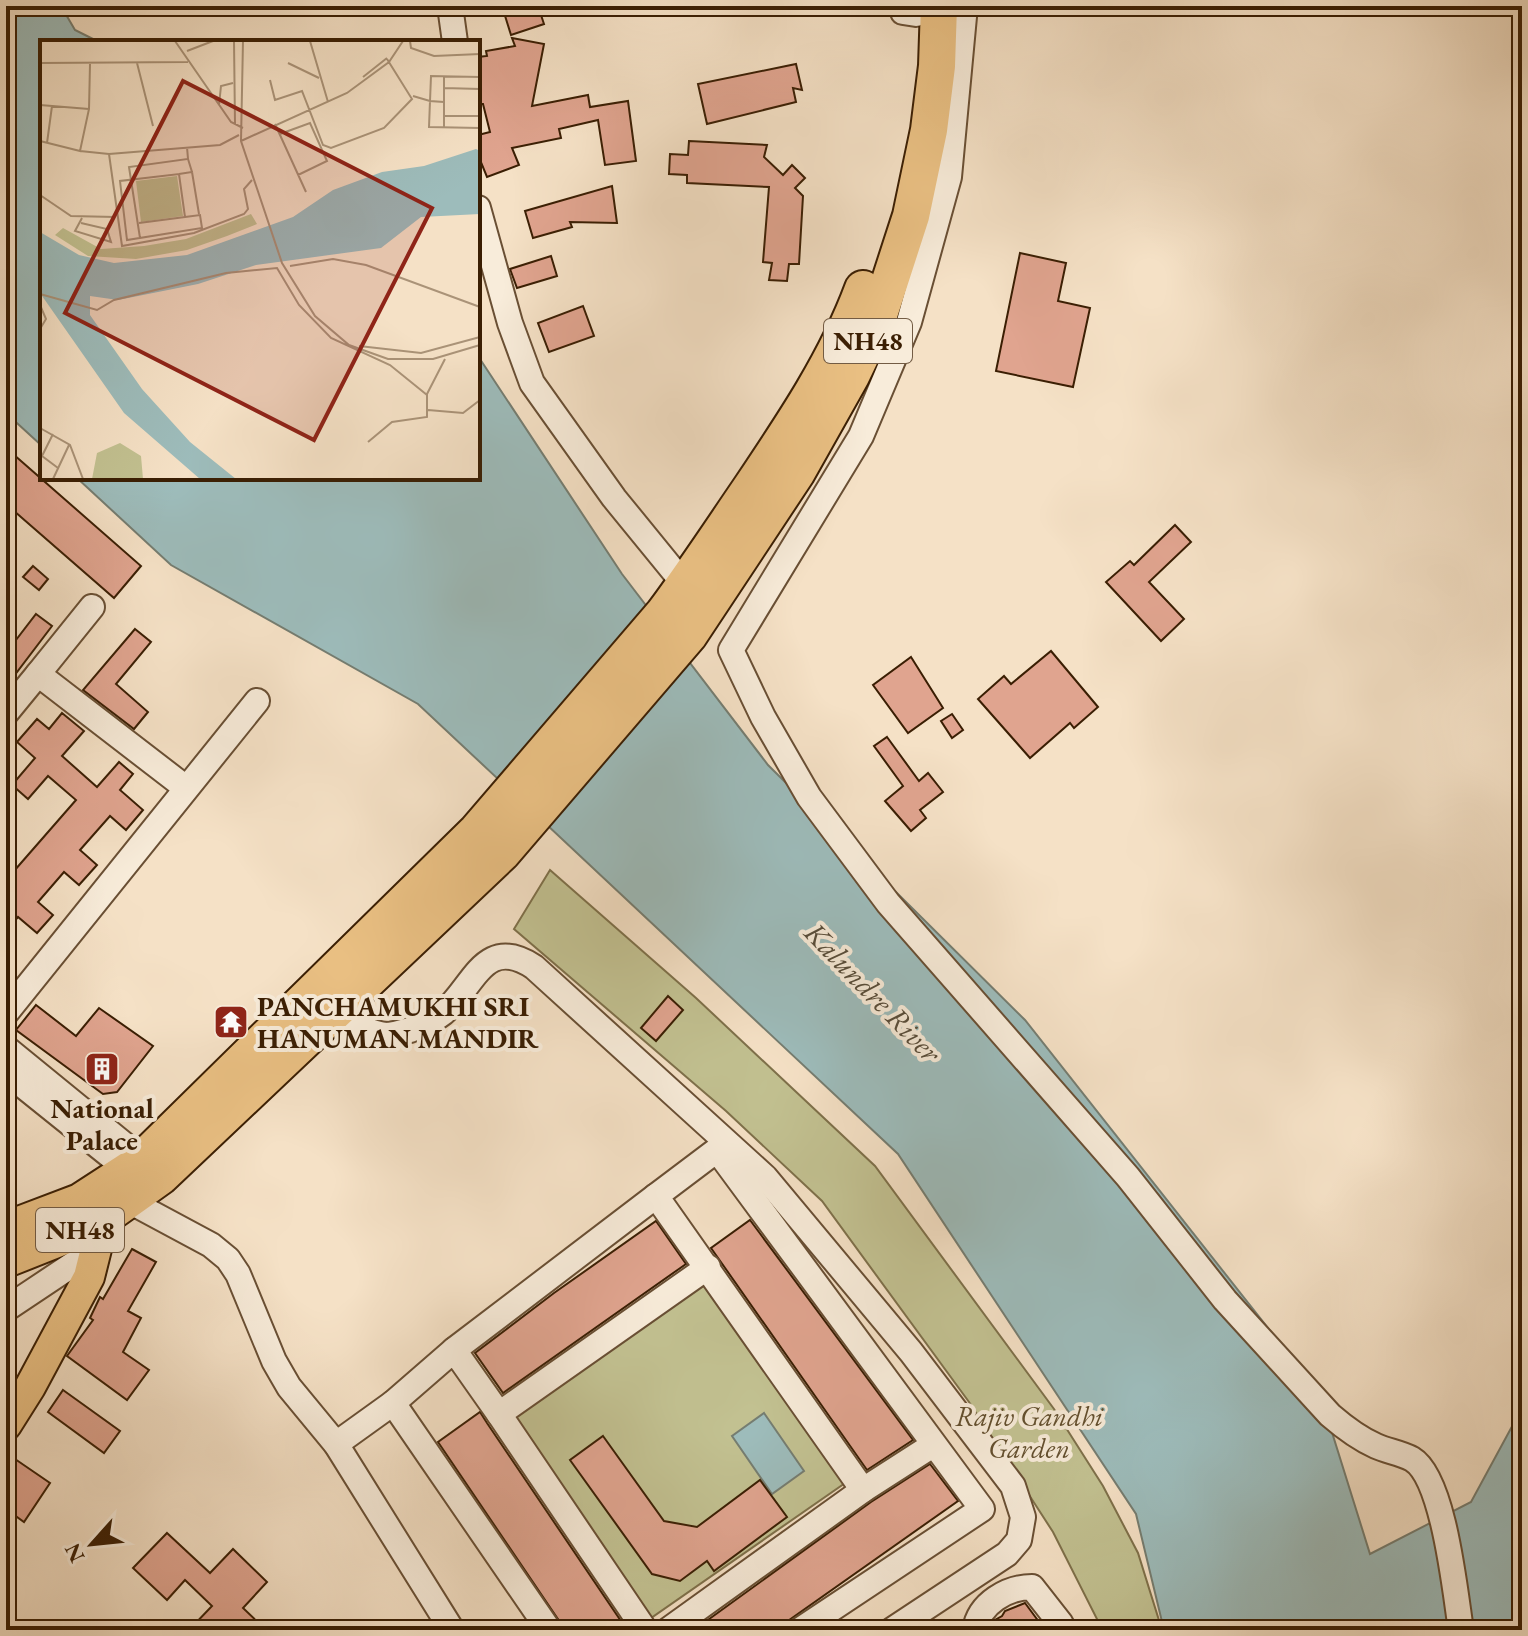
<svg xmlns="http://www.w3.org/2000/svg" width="1528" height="1636" viewBox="0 0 1528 1636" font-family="'EB Garamond',serif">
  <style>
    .green { fill: #c2c191; stroke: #7e704a; stroke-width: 2 }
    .water { fill: #9dbcbb; stroke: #757d71; stroke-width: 2 }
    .building { fill: #e0a48f; stroke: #3a1e03; stroke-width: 2 }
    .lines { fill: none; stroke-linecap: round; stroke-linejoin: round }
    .minor-casing { stroke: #694f34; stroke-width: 28 }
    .major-casing { stroke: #3a1e03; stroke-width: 34 }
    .highway-casing { stroke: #3a1e03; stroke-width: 40 }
    .minor { stroke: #f8ecda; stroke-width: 24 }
    .major { stroke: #eac083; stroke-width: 30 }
    .highway { stroke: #eac083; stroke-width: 36 }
    .labels { text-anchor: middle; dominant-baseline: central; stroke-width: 8; stroke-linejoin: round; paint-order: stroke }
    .shield { fill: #f8ecda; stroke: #735c44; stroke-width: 2 }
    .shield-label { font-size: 26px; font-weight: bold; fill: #3a1e03 }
    .poi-label { font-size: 28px; font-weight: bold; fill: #3a1e03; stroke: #f8ecda; text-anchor: start }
    .park-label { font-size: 28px; font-style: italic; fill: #634f2e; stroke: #f8ecda }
    .water-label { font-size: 30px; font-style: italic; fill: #584d3a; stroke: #f8ecda }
    .inset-road { fill: none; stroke: #aa9378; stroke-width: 2 }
    .view { fill: #8f2418; fill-opacity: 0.15; stroke: #8f2418; stroke-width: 4 }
    .inset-edge { fill: none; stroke: #3a1e03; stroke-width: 4 }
  </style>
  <rect width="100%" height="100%" fill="#f5e1c6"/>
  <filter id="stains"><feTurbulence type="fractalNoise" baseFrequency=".0025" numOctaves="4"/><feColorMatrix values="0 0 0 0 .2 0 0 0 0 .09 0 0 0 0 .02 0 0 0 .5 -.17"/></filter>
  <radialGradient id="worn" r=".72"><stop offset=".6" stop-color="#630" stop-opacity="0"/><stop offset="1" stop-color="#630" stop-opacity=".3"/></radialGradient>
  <g class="green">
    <path d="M550,870L696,998L875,1166L1054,1409L1103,1486L1138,1553L1162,1630H1099L1097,1619L1053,1532L969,1402L822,1201L726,1111L514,929Z"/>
    <path d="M707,1280L848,1481L651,1618L511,1417Z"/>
  </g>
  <g class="water">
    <path d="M6,6H61L75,30L99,42H42V446L6,413Z"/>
    <path d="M478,356L622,574L768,765L1025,1020L1320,1394L1370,1554L1471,1502L1522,1408V1630H1164L1136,1514L898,1154L418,704L171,565L77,478H478Z"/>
    <path d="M764,1413L804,1471L772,1494L732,1436Z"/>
  </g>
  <g class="building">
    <path d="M502,6H538L544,24L511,35Z"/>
    <path d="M512,38L544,44L532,106L588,95L590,107L628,101L636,161L605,165L598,120L559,129L561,138L512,148L519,165L487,177L478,155V135L490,132L483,104H478V57L487,56L486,51L515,46Z"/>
    <path d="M796,64L802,90L793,88L796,102L707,124L698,84Z"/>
    <path d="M689,141L767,145L764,157L783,175L792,165L805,178L795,188L803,196L799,264H789L787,281L769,280L772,263L763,262L769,187L687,183V175L669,174L670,154L688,155Z"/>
    <path d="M612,186L617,223L570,222L572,227L533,238L525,211Z"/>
    <path d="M1020,253L1066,263L1058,301L1090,308L1073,387L996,371Z"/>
    <path d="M551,256L557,276L517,288L510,269Z"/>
    <path d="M583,306L594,336L549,352L538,323Z"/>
    <path d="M13,454L141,566L114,598L6,504V463Z"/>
    <path d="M1175,525L1191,542L1149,582L1184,619L1161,641L1106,582L1130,561L1134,565Z"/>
    <path d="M33,566L48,579L39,590L23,577Z"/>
    <path d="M36,614L52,626L17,672L6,663V653Z"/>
    <path d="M135,629L151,642L116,684L148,712L134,729L83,690Z"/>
    <path d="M1051,651L1098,707L1074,728L1070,723L1030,758L978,699L1004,676L1011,684Z"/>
    <path d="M911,657L943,708L908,733L873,685Z"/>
    <path d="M62,713L84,731L62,756L97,787L119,762L133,774L120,790L143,810L126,830L110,816L80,850L97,865L79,885L64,872L38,902L53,915L37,933L18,917L6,931V864L14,871L76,800L48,776L28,799L12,785L35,758L17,742L37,719L49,729Z"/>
    <path d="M952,714L963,730L952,738L941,721Z"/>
    <path d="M887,737L919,781L928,773L943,792L920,810L926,818L911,831L885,801L903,786L874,746Z"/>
    <path d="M668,996L683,1010L656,1041L641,1028Z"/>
    <path d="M36,1005L76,1036L99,1008L153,1046L117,1092L103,1094L16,1030Z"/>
    <path d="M750,1220L913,1440L867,1470L711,1248Z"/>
    <path d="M656,1221L686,1264L503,1393L475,1353L554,1293Z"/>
    <path d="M132,1249L156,1262L128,1311L141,1318L123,1352L149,1370L127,1400L67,1356L93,1320L90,1318L100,1297L103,1299Z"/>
    <path d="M63,1390L120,1431L104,1453L48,1412Z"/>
    <path d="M480,1412L487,1423L627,1630L564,1628L438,1442Z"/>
    <path d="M603,1436L664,1521L697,1527L760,1480L787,1517L714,1571L707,1561L680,1581L652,1574L570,1460Z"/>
    <path d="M15,1459L50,1483L24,1522L6,1509V1471Z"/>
    <path d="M930,1464L958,1501L775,1630H694L871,1502Z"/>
    <path d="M167,1533L210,1573L233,1549L267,1582L243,1608L266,1630H189L212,1606L185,1580L167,1600L133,1568Z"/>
    <path d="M1025,1603L1045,1630H991L995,1620L1002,1616L1005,1611Z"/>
  </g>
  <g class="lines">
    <g class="minor-casing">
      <g id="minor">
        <path d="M450,6L455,42"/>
        <path d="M901,6L903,12L916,14"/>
        <path d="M965,6L949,177L909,322L861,436L731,650L763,717L809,797L888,903L1128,1177L1225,1300L1330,1415C1345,1428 1358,1438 1376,1446C1387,1451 1401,1453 1412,1459C1444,1478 1455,1592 1461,1630"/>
        <path d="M478,208L510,323L532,383L614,498L685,585"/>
        <path d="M38,674L92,607"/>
        <path d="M6,713L38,674L186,788"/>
        <path d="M6,1013L257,701"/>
        <path d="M332,1016C348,1022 369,1033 385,1035C393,1035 403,1032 410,1030C422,1026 433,1021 443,1013C474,987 484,934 534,967L765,1177L911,1352L1013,1486L1023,1517L1019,1540L1007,1554L892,1630"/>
        <path d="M6,1048L153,1168"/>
        <path d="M6,1072L138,1178"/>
        <path d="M129,1201L211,1245L228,1259L238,1274L274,1361L289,1387L336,1444L452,1630"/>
        <path d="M6,1309L96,1249"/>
        <path d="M454,1350L656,1196"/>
        <path d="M393,1403L454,1350L499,1414"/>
        <path d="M336,1444L393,1403L549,1630"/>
        <path d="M645,1630L499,1414L708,1267"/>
        <path d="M668,1630L863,1490L933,1445"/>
        <path d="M800,1630L982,1509L717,1150L656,1196L863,1490"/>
        <path d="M975,1630C979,1603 1008,1587 1032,1587L1061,1624V1630"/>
      </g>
    </g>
    <g class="major-casing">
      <path id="major" d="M6,1425L30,1387L89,1277L96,1249L94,1224L89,1203"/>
    </g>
    <g class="highway-casing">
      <g id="highway">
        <path d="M6,1230L80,1202L137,1165L477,831L664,613C693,574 720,533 748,492C791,428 836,362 863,289"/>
        <path d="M6,1259L94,1224L161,1176L502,853L689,635L797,472L851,376L876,324L911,216L929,130L937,66L939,6"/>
      </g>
    </g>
    <use href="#minor" class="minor"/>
    <use href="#major" class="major"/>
    <use href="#highway" class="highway"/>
  </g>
  <defs>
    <g id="temple-square" transform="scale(1.8)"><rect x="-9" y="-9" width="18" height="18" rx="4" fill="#8f2418" stroke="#f8ecda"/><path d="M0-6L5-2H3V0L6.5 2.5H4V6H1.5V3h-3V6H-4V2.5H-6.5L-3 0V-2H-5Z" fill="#fff"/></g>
    <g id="building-square" transform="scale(1.8)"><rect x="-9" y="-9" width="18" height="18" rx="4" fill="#8f2418" stroke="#f8ecda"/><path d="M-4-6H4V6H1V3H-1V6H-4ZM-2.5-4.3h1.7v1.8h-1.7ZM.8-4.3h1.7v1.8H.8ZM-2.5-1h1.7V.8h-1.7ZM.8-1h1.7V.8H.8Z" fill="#fff"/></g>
  </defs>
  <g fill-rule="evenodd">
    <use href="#temple-square" x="231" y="1022"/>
    <use href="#building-square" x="102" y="1069"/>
  </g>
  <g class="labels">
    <g class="shield">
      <rect x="824" y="319" width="88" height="44" rx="6"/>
      <rect x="36" y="1208" width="88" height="44" rx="6"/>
    </g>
    <g class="shield-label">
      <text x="868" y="341">NH48</text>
      <text x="80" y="1230">NH48</text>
    </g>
    <g class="poi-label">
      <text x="257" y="1006">PANCHAMUKHI SRI<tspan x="257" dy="32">HANUMAN MANDIR</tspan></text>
      <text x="102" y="1108" text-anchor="middle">National<tspan x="102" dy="32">Palace</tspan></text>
    </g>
    <g class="park-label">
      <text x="1029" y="1416">Rajiv Gandhi<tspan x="1029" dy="32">Garden</tspan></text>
    </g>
    <g class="water-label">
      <text transform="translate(873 992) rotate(46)">Kalundre River</text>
    </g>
  </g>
  <g transform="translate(40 40)">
    <rect width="440" height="440" fill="#f5e1c6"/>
    <path d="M137,136L143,176L101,182L96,141ZM211,174L217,184L187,196L147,210L96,219L48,216L15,195L23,188L61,209L104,206L146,199ZM80,403L101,416L103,439H52L57,413Z" fill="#c2c191"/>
    <path d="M436,109L440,111V174L381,177L341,208L216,225L158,244L78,260L50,256V275L102,349L150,402L196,439H160L84,373L0,253V192L39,215L74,223L147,215L253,177L293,150L342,132L384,126Z" fill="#9dbcbb"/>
    <path class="inset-road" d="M135,1L191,82L203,88M194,1L195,84M203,1L201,101L242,223L275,276L309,305L348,319H393L440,305M270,1L288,62M370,1L371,8L394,16L440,14M147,11L173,1M0,23L148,22M97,23L113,86M248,23L279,38M323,37L347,18M230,40L235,60L262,51L283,105L291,108L344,88L372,59L347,19M404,48L440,49M373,56L390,61L389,87L440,88M404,62L390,61L391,36L440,37M0,65L49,69M179,65L181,46L193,43M404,76H440M235,84L266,152M404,88V37M240,94L270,83L287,121L258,135M0,101L40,111L49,69L50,24M201,101L307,53L349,22L363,1M7,103L12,66M40,111L69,114L180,105L199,95M69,114L82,206L154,193L204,174L208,169L204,149L212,140M152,132L159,174M139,134L152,132L148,119M0,155L31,176L75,177M41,183L67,189L71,202L35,191L42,178M99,183L145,177L160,175L162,188L87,200L80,141L139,134L145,177M100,198L89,127L148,119L147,107M250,226L293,219L326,225L440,267M0,254L57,270L74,260L186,233L237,228L259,265L291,298L350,325L387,355V377L352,382L328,402M0,265L6,279L0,289M319,306L381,313L440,297M387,354L405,319M388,370L423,373L440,360M0,388L30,405L43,439M13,394L2,416L18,428M13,439L29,405"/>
    <path class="view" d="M143,41L392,168L274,400L25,273Z"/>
    <rect width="440" height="440" class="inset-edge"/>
  </g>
  <rect width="1528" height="1636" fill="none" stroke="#f5e1c6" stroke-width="32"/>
  <rect x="8" y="8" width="1512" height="1620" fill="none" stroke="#3a1e03" stroke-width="4"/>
  <rect x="16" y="16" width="1496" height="1604" fill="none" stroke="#3a1e03" stroke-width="2"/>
  <g transform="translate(92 1544) rotate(243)" stroke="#f8ecda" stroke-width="6" paint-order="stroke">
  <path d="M0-6L14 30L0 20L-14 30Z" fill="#3a1e03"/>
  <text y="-12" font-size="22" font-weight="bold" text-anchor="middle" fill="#3a1e03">N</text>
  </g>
  <rect width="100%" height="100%" filter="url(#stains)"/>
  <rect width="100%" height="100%" fill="url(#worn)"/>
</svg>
